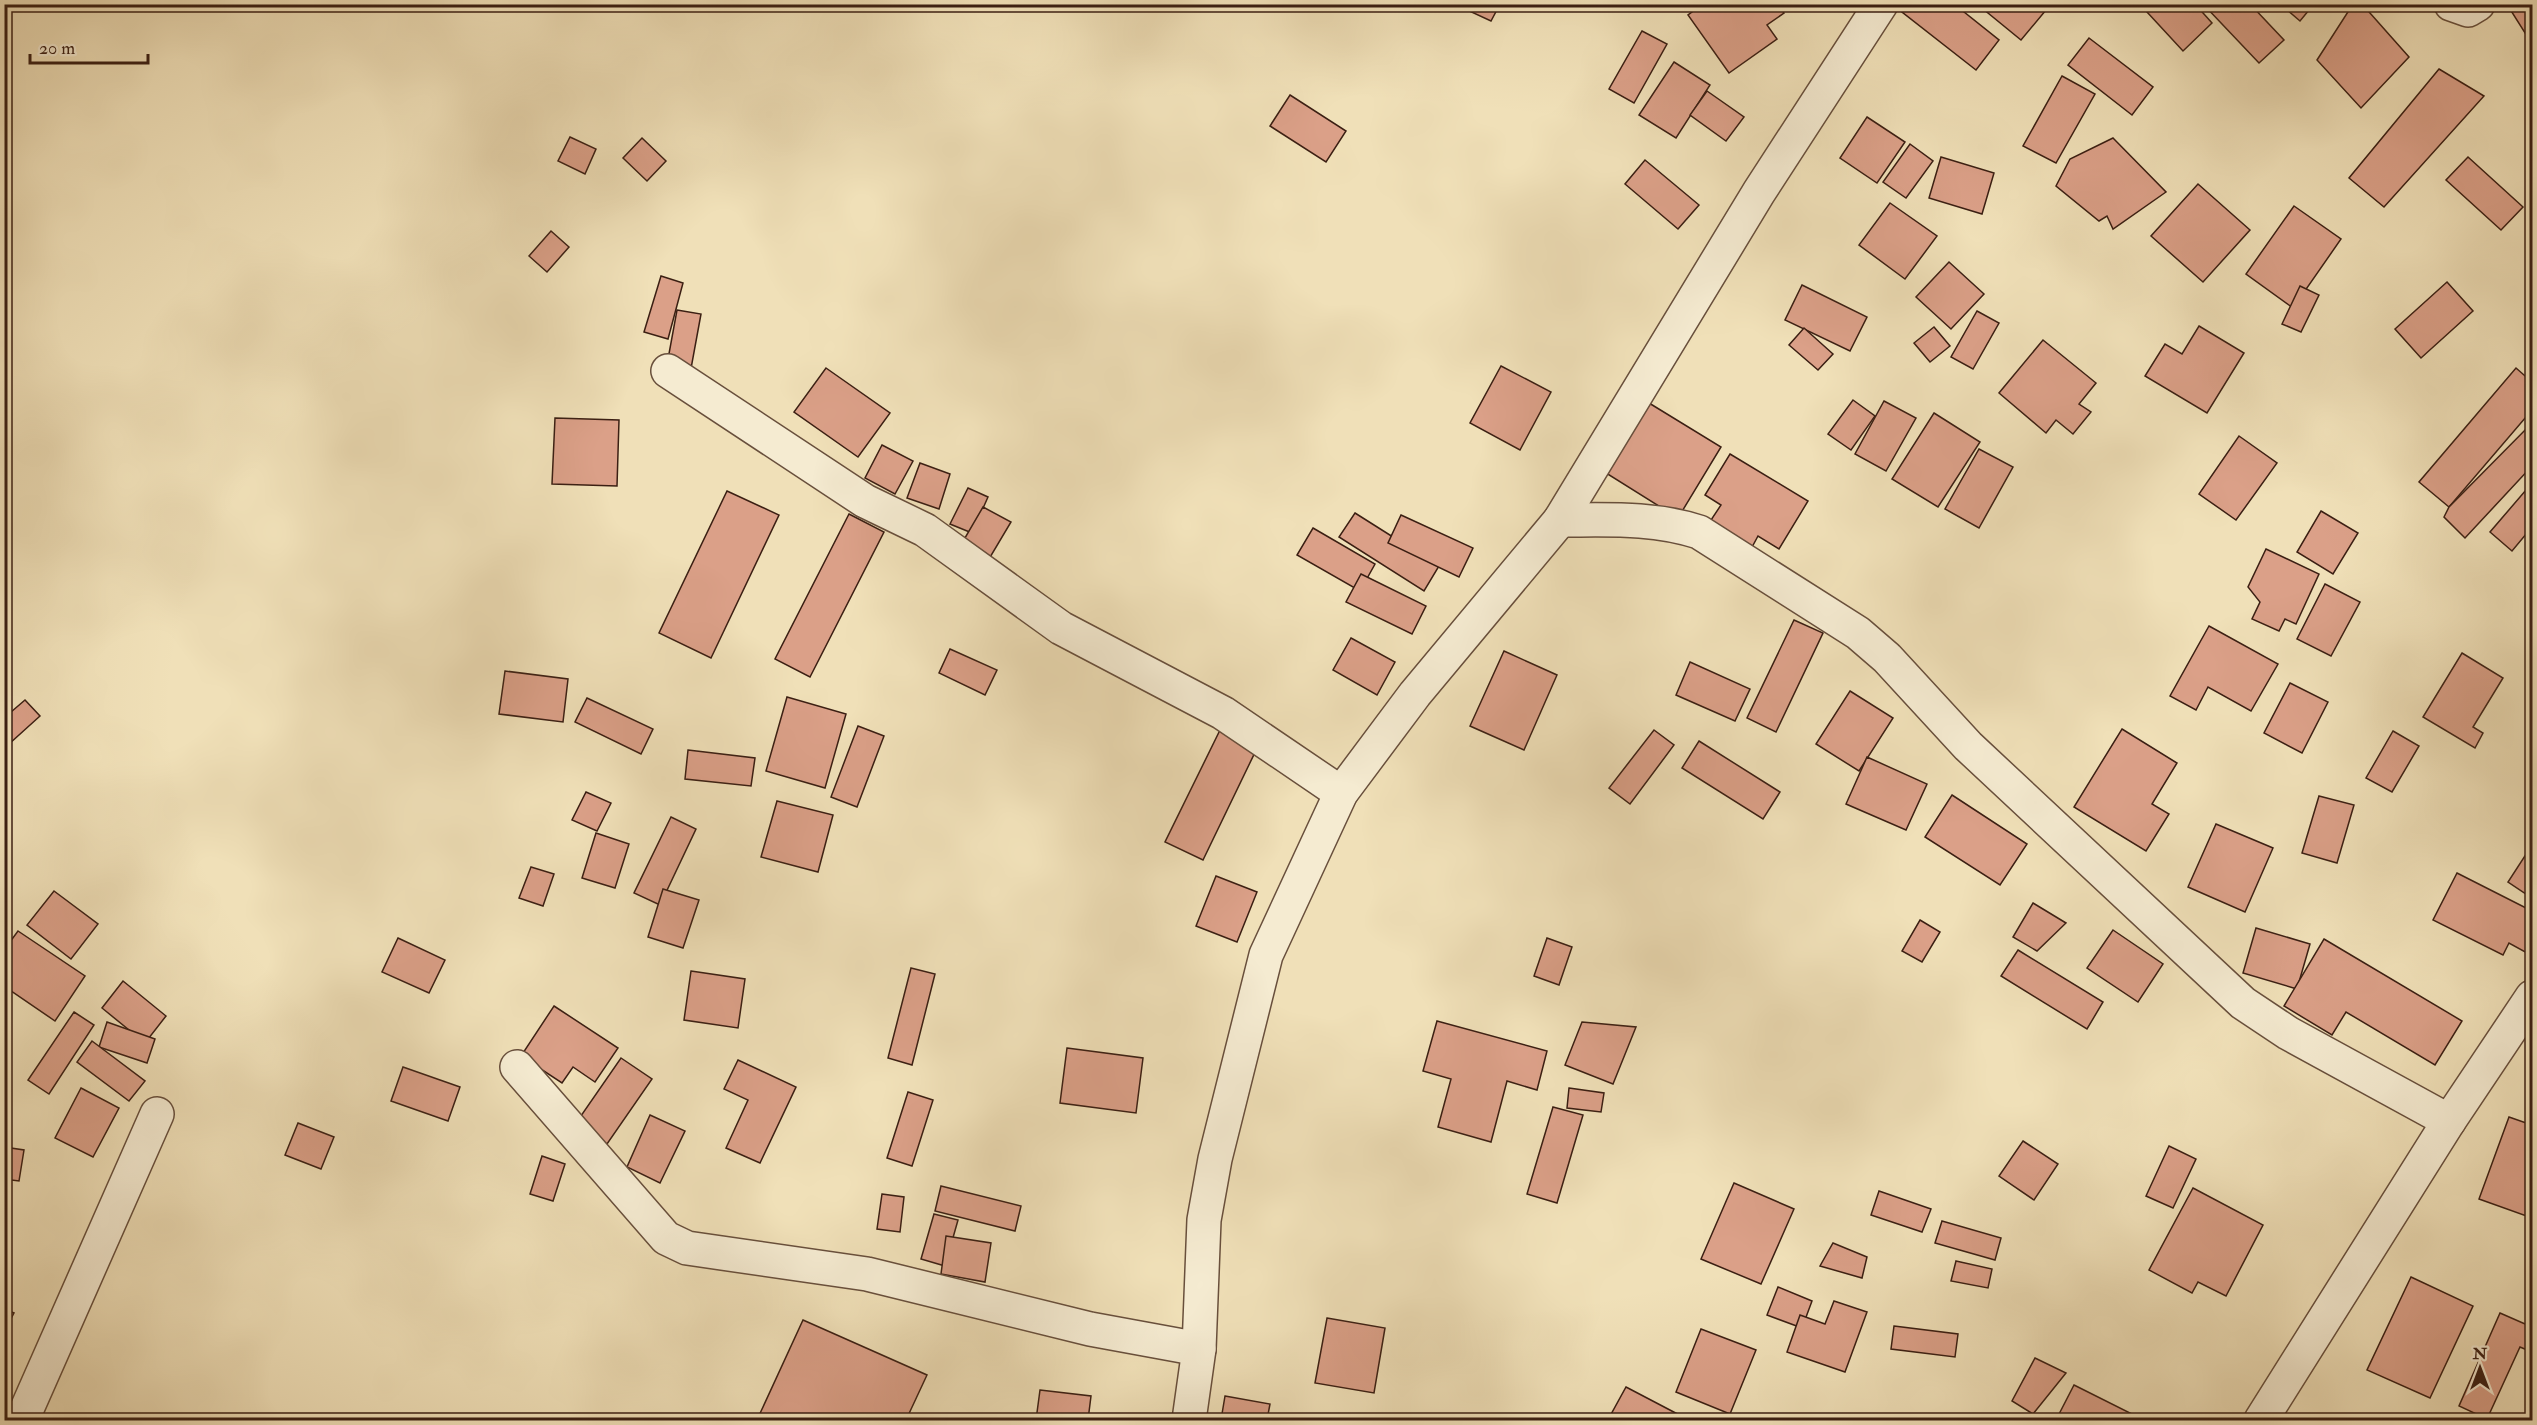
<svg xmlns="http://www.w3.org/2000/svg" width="2537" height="1425" viewBox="0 0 2537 1425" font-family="'IM FELL Double Pica',serif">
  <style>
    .building { fill: #dba088; stroke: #3b1f13; stroke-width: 1.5 }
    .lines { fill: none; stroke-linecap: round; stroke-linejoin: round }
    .street-casing { stroke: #684f3c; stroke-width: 36 }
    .street { stroke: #f5ebd1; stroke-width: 33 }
  </style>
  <rect width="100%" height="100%" fill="#f0e0b8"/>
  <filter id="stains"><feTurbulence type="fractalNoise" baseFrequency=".00333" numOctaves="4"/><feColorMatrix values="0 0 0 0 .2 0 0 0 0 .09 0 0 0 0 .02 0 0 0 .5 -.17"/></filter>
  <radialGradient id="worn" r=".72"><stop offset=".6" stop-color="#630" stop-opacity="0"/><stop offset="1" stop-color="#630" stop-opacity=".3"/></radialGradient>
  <g class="building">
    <path d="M1470,4H1500L1491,21L1467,10Z"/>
    <path d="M1703,4H1778L1784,13L1767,25L1777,39L1729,73L1688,15Z"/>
    <path d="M1908,4H1954L1999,40L1976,70L1902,12Z"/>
    <path d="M1977,4H2051L2021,40Z"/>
    <path d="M2155,4H2195L2212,23L2183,51L2147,12Z"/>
    <path d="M2203,4H2250L2284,40L2259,63Z"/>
    <path d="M2280,4H2314L2300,21Z"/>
    <path d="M2353,4H2362L2409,57L2361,108L2317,60Z"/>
    <path d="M2511,4H2532V44L2508,6Z"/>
    <path d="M1642,31L1667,44L1634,103L1609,89Z"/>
    <path d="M2089,38L2153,87L2132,115L2068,65Z"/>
    <path d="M1674,62L1710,85L1676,138L1639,115Z"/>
    <path d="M2439,69L2484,96L2384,207L2349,178Z"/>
    <path d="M2062,76L2095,94L2056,163L2023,146Z"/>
    <path d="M1707,91L1744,117L1726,141L1690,115Z"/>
    <path d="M1290,95L1346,131L1326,162L1270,126Z"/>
    <path d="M1867,117L1905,142L1877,183L1840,158Z"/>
    <path d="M570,137L596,149L585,174L558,161Z"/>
    <path d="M642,138L666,161L647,181L623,158Z"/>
    <path d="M2113,138L2166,192L2113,229L2107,216L2099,221L2056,186L2070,159Z"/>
    <path d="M1910,144L1933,161L1906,198L1883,182Z"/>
    <path d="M1941,157L1994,173L1982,214L1929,198Z"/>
    <path d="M2468,157L2523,207L2501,230L2446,180Z"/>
    <path d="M1645,160L1699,205L1678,229L1625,184Z"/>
    <path d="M2198,184L2250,230L2203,282L2151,236Z"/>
    <path d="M1890,203L1937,236L1905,279L1859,245Z"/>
    <path d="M2294,206L2341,239L2293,308L2246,274Z"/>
    <path d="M551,231L569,247L547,272L529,256Z"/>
    <path d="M1949,262L1984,294L1951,329L1916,297Z"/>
    <path d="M661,276L683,283L668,339L644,332Z"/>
    <path d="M2447,282L2473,311L2421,358L2395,329Z"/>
    <path d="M1802,285L1867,317L1850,351L1785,320Z"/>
    <path d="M2300,286L2319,295L2301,332L2282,324Z"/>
    <path d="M677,310L701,314L688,385L664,381Z"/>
    <path d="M1977,311L1999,323L1973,369L1951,357Z"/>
    <path d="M2199,326L2244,353L2207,413L2145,376L2165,344L2182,354Z"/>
    <path d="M1934,327L1950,346L1930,362L1914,343Z"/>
    <path d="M1804,328L1833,354L1818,370L1789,345Z"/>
    <path d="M2043,340L2096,383L2079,404L2091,412L2073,434L2056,420L2046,433L1999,393Z"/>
    <path d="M1501,366L1551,392L1520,450L1470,423Z"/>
    <path d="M826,368L890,413L858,457L794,412Z"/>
    <path d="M2516,368L2532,382V410L2449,507L2419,482Z"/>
    <path d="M1853,400L1875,416L1851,450L1828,434Z"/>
    <path d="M1884,401L1916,418L1886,471L1855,454Z"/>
    <path d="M1649,403L1721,447L1678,518L1606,473Z"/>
    <path d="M1934,413L1980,442L1938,507L1892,479Z"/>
    <path d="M555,418L619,420L617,486L552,484Z"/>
    <path d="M2532,423V466L2465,538L2444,517L2449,507Z"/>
    <path d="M2239,436L2277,463L2236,520L2199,494Z"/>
    <path d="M882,445L913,461L895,494L865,478Z"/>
    <path d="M1979,449L2013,467L1979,528L1945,509Z"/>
    <path d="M1730,454L1808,501L1779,549L1758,536L1751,549L1709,523L1721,505L1705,495Z"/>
    <path d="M920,463L950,474L939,509L907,498Z"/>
    <path d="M2532,483V527L2512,551L2490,532Z"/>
    <path d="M968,488L988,497L972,533L950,524Z"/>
    <path d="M727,491L779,515L711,658L659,633Z"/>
    <path d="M983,507L1011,522L989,559L962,543Z"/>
    <path d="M2321,511L2358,533L2333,574L2297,552Z"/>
    <path d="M1355,513L1439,566L1424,591L1339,537Z"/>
    <path d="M849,514L884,532L810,677L775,659Z"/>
    <path d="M1401,515L1473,548L1459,577L1388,543Z"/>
    <path d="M1313,528L1375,564L1360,591L1297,555Z"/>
    <path d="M2266,549L2319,574L2296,624L2285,619L2279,631L2252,619L2260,602L2248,587Z"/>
    <path d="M1361,574L1426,606L1412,634L1346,602Z"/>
    <path d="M2325,584L2360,602L2331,656L2297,639Z"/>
    <path d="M1794,620L1823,633L1776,732L1747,718Z"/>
    <path d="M2209,626L2278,664L2251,711L2208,687L2196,710L2170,696Z"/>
    <path d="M1351,638L1395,662L1377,695L1333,670Z"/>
    <path d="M950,649L997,670L985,695L939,673Z"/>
    <path d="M1504,651L1557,675L1524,750L1470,726Z"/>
    <path d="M2462,653L2503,678L2473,727L2483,733L2475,748L2423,717Z"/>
    <path d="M1690,662L1750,689L1735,721L1676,695Z"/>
    <path d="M505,671L568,679L563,722L499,714Z"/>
    <path d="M2290,683L2328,702L2302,753L2264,733Z"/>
    <path d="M1850,691L1893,718L1859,771L1816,744Z"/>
    <path d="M787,697L846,714L825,788L766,771Z"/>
    <path d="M587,698L653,729L641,754L575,722Z"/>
    <path d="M25,700L40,716L9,744L4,739V718Z"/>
    <path d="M1223,724L1260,742L1203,860L1165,842Z"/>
    <path d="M858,726L884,736L857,807L831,797Z"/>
    <path d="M2122,729L2177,763L2152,804L2169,814L2146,851L2074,807Z"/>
    <path d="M1654,730L1674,745L1630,804L1609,788Z"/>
    <path d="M2393,731L2419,746L2392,792L2366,778Z"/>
    <path d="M1699,741L1780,792L1763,819L1682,768Z"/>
    <path d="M688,750L755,758L751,786L685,779Z"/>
    <path d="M1867,757L1927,784L1906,830L1846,804Z"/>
    <path d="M586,792L611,803L597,831L572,820Z"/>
    <path d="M1952,795L2027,844L2000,885L1925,837Z"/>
    <path d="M2319,796L2354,805L2337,863L2302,853Z"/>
    <path d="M777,801L833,815L818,872L761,857Z"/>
    <path d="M671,817L696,829L660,905L634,893Z"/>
    <path d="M2216,824L2273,848L2245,912L2188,887Z"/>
    <path d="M596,833L629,844L615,888L582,878Z"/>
    <path d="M2532,845V898L2508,882Z"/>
    <path d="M531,867L554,874L543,906L519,898Z"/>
    <path d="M2457,873L2532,911V942L2527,953L2509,943L2503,955L2433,920Z"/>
    <path d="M1216,876L1257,892L1237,942L1196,926Z"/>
    <path d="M663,889L699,900L683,948L648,937Z"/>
    <path d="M54,891L98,924L71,959L27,925Z"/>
    <path d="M2033,903L2066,923L2037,951L2013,937Z"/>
    <path d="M1920,920L1940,932L1922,962L1902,951Z"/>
    <path d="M2256,928L2310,944L2297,989L2243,973Z"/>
    <path d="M2113,930L2163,964L2138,1002L2087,968Z"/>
    <path d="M18,931L85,976L55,1021L4,986V950Z"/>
    <path d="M398,938L445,960L429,993L382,972Z"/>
    <path d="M1547,938L1572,947L1559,985L1534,976Z"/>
    <path d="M2324,939L2462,1021L2435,1065L2346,1012L2332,1035L2284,1006Z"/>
    <path d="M2018,950L2103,1002L2087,1029L2001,976Z"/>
    <path d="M911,968L935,974L912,1065L888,1058Z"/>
    <path d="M691,971L745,979L738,1028L684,1020Z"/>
    <path d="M123,981L166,1016L145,1043L102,1008Z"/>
    <path d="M554,1006L618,1048L595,1082L573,1067L562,1083L521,1056Z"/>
    <path d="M74,1012L94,1025L49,1094L28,1080Z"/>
    <path d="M1437,1021L1547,1051L1537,1090L1507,1081L1491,1142L1438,1127L1451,1079L1423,1071Z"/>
    <path d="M107,1022L155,1039L147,1063L99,1047Z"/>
    <path d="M1582,1022L1636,1027L1613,1084L1565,1065Z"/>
    <path d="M92,1041L145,1081L129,1101L77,1062Z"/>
    <path d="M1067,1048L1143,1058L1136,1113L1060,1103Z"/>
    <path d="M621,1058L652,1079L607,1144L576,1123Z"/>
    <path d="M738,1060L796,1087L760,1163L726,1148L748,1100L724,1089Z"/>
    <path d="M403,1067L460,1087L448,1121L391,1101Z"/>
    <path d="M81,1088L119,1108L93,1157L55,1138Z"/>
    <path d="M1569,1088L1604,1093L1601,1112L1567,1108Z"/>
    <path d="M908,1092L933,1100L912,1166L887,1158Z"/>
    <path d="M1553,1107L1583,1115L1557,1203L1527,1194Z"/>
    <path d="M650,1115L685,1131L660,1183L627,1167Z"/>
    <path d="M2509,1117L2532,1125V1218L2479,1199Z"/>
    <path d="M298,1123L334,1137L321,1169L285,1155Z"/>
    <path d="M2023,1141L2058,1164L2034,1200L1999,1176Z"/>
    <path d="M2169,1146L2196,1159L2173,1208L2146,1196Z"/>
    <path d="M4,1147L24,1150L19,1181L4,1179Z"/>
    <path d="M542,1156L565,1164L553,1201L530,1194Z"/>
    <path d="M1734,1183L1794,1209L1761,1284L1701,1259Z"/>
    <path d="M941,1186L1021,1206L1015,1231L935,1211Z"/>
    <path d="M2193,1188L2263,1225L2226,1296L2198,1282L2192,1293L2149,1270Z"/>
    <path d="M1879,1191L1931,1209L1922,1232L1871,1215Z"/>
    <path d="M882,1194L904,1197L900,1232L877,1229Z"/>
    <path d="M934,1214L958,1220L945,1266L921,1259Z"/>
    <path d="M1942,1221L2001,1238L1995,1260L1935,1243Z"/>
    <path d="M946,1236L991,1243L985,1282L941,1274Z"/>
    <path d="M1833,1243L1867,1257L1862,1278L1820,1266Z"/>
    <path d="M1956,1261L1992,1269L1988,1288L1951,1281Z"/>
    <path d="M2411,1277L2473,1306L2430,1398L2367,1370Z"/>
    <path d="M1778,1287L1812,1301L1802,1328L1767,1315Z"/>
    <path d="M1834,1301L1867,1312L1845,1372L1787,1352L1800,1315L1825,1324Z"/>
    <path d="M4,1309L14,1313L4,1332Z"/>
    <path d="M2500,1313L2532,1327V1352L2520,1347L2487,1419L2459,1406Z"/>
    <path d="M1327,1318L1385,1328L1374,1393L1315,1383Z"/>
    <path d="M803,1320L927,1375L906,1420H757Z"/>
    <path d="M1894,1326L1958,1334L1955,1357L1891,1349Z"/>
    <path d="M1701,1329L1756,1350L1730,1414L1676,1392Z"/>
    <path d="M2035,1358L2066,1373L2033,1414L2012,1401Z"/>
    <path d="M2074,1385L2138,1417L2136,1420H2056Z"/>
    <path d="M1626,1387L1689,1420H1613L1609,1418Z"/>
    <path d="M1040,1390L1091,1396L1088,1420H1036Z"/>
    <path d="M1225,1396L1270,1404L1267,1420H1221Z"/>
  </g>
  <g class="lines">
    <g class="street-casing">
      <g id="street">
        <path d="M2451,4L2468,10L2478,4"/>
        <path d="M668,371L865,501L925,530L1061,628L1223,713L1341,793"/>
        <path d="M1560,520C1607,520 1653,517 1699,532L1858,633L1887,658L1968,746L2243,1003L2288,1033L2449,1121"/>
        <path d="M517,1067L666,1238L687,1248L867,1274L1090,1329L1199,1349"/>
        <path d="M22,1420L157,1114"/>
        <path d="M1189,1420L1199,1349L1204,1220L1215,1159L1266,955L1341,793L1415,694L1560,520L1759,192L1881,4"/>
        <path d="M2261,1420L2449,1121L2532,997"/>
      </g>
    </g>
    <use href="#street" class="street"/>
  </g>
  <rect width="2537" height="1425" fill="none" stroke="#f0e0b8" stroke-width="24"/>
  <rect x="6" y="6" width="2525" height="1413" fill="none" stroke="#3b1f13" stroke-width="3"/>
  <rect x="12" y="12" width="2513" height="1401" fill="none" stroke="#3b1f13" stroke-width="1.5"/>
  <g transform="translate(2480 1368)" stroke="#f5ebd1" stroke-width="4.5" paint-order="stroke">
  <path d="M0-4.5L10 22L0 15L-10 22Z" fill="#3b1f13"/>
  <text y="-9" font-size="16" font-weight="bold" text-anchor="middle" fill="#3b1f13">N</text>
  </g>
  <path d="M30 54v9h118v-9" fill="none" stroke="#3b1f13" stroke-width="3"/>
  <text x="39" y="54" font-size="18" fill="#3b1f13" stroke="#f5ebd1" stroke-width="4.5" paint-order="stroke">20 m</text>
  <rect width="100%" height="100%" filter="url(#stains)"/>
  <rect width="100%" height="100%" fill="url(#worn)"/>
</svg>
